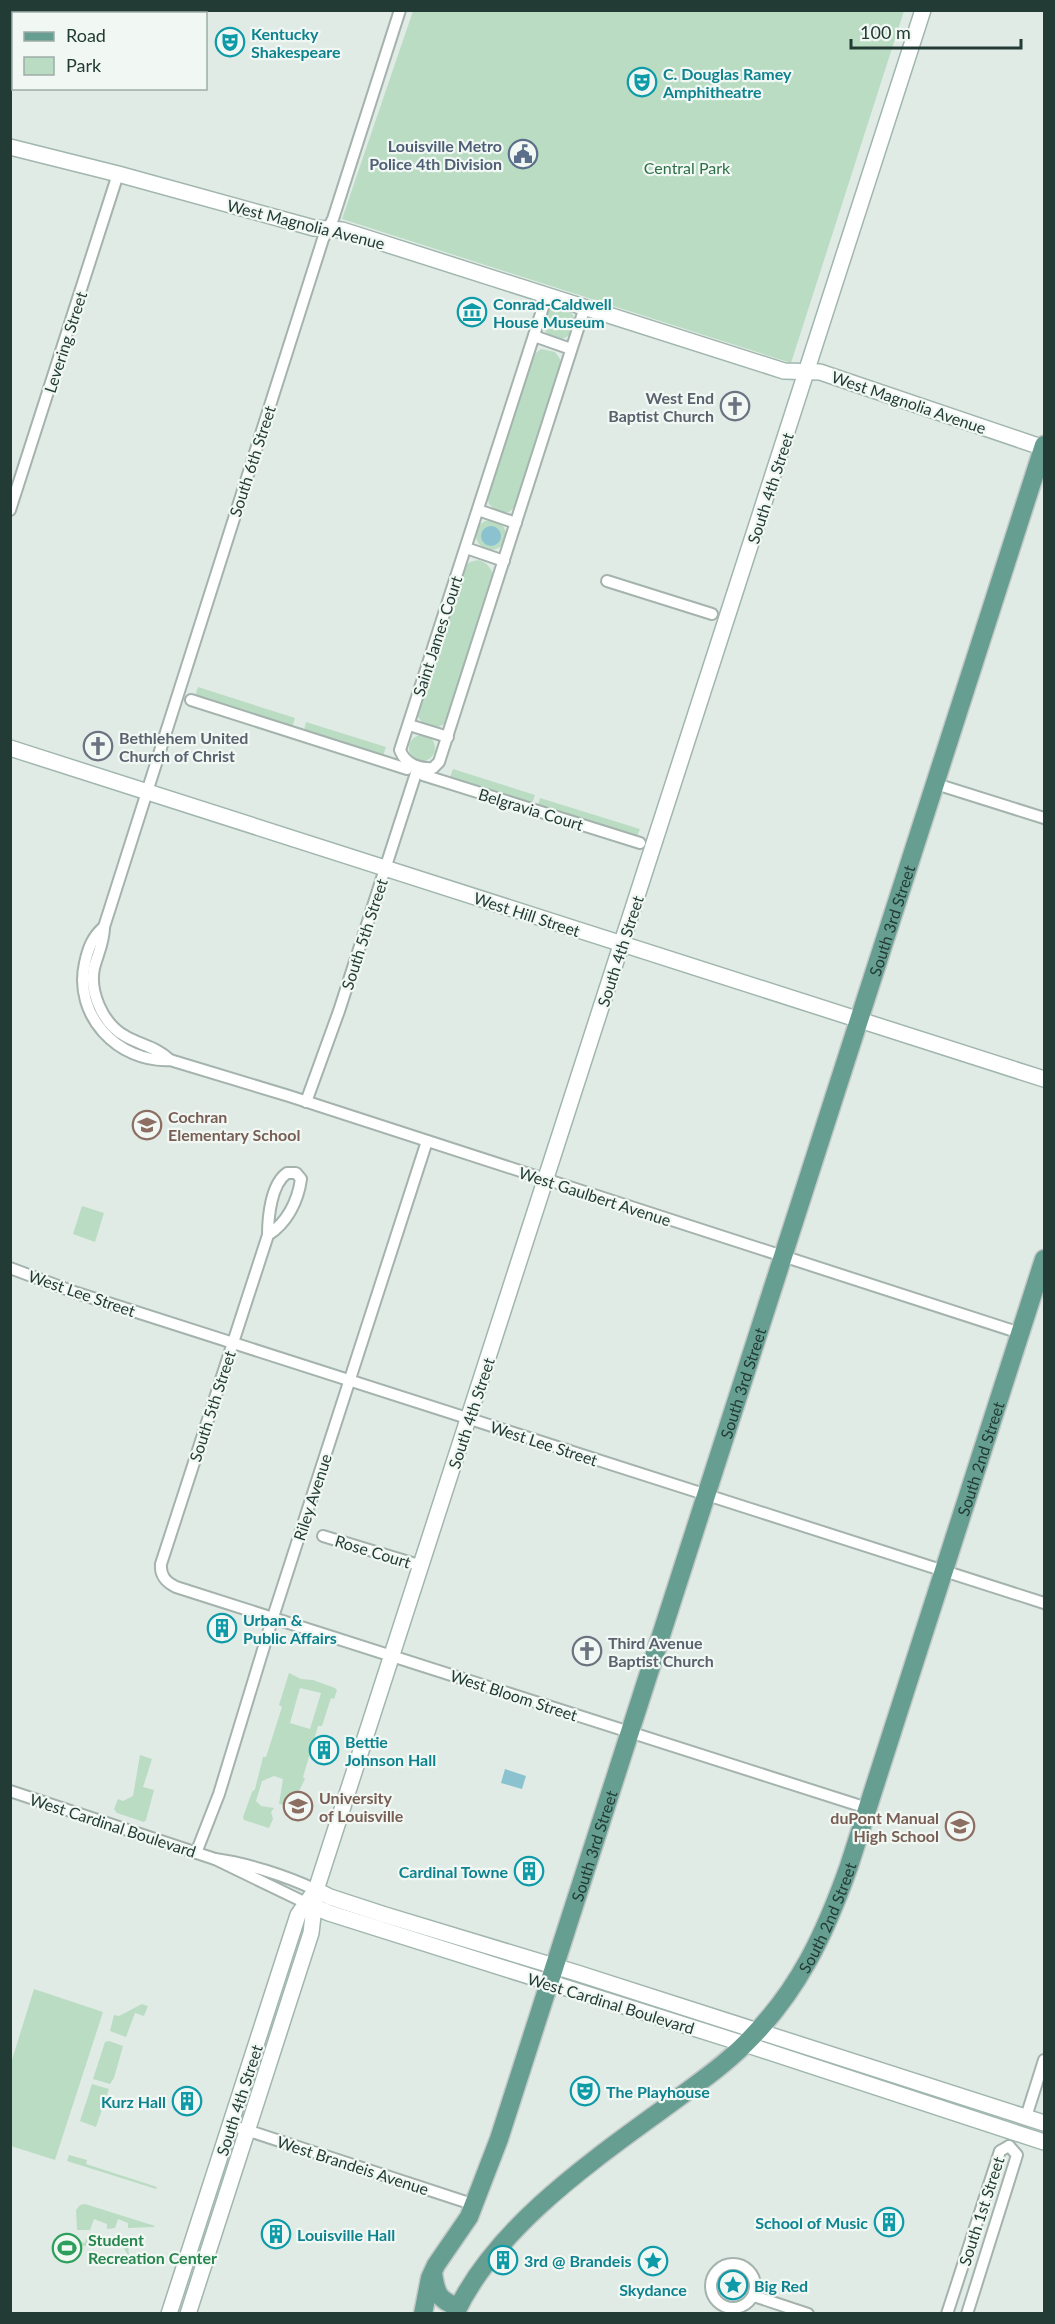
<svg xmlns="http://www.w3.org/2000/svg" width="1055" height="2324" viewBox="0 0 1055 2324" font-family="Lato,sans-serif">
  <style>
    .green { fill: #badcc3; fill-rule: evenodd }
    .water { fill: #8ac3cf }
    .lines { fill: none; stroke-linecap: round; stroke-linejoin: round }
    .street-casing { stroke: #a4b3ad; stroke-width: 14 }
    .secondary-casing { stroke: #a0b6ae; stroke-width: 18 }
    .primary-casing { stroke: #c1c8c6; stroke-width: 21 }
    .street { stroke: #fff; stroke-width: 10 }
    .secondary { stroke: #fff; stroke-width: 15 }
    .primary { stroke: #669f91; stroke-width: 18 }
    .labels { text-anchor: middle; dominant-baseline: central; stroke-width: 4.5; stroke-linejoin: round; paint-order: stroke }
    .culture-label { font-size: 16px; font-weight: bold; fill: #0d838f; stroke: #f1f8f4; text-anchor: start }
    .service-label { font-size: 16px; font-weight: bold; fill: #4e5e75; stroke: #f1f8f4; text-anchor: end }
    .park-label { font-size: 16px; fill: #2d7048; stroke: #f1f8f4 }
    .street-label { font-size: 16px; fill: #223b34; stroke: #f1f8f4 }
    .worship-label { font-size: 16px; font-weight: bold; fill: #5b616d; stroke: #f1f8f4; text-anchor: start }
    .education-label { font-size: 16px; font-weight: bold; fill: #785e54; stroke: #f1f8f4; text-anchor: start }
    .leisure-label { font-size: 16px; font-weight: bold; fill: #27864d; stroke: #f1f8f4; text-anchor: start }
  </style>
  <rect width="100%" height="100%" fill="#e1ebe6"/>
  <g class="green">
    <path d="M413,11H904L791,363L342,219Z"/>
    <circle cx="559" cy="323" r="16"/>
    <path d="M541,349L555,352L560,359L561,368L516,506L509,512H497L489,504L487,495L532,356Z"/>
    <circle cx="491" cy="535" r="15"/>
    <path d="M478,560C488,563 493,569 493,579L448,719C441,729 436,728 425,726L418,717V708L463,568L470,562Z"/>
    <path d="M198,687L295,718L291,731L194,699Z"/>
    <path d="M306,722L386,747L382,759L303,734Z"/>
    <circle cx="422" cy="748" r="13"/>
    <path d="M453,769L535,795L531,807L449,780Z"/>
    <path d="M540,798L640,829L636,839L537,808Z"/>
    <path d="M82,1206L104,1213L95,1242L73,1234Z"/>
    <path d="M289,1673L301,1679L313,1680L335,1688L337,1690L334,1699L331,1698L322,1726H318L303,1777L305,1779L296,1797L298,1802L297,1806L289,1810L287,1805L279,1804L283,1779L274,1776L262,1781L256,1801L261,1806L274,1808L271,1812L273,1819L269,1828L244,1820L243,1817L252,1792L255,1789L263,1757H266L282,1707L279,1705ZM300,1688L321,1693L310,1729L290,1723Z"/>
    <path d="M140,1755L152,1759L143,1787L154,1790L146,1820L144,1822L117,1813L114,1809L118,1799L123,1801L133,1796Z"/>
    <path d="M34,1989L103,2012L55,2160L11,2146V2063Z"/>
    <path d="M142,2004L148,2006L144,2016L135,2013L126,2037L110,2031L114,2015L119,2016Z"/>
    <path d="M109,2041L123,2046L114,2078L110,2084L93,2079L105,2042Z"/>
    <path d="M92,2084L109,2089L96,2127L80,2121Z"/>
    <path d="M69,2155L87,2160L86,2164L157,2187L156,2189L67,2161Z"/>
    <path d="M85,2204L155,2226L154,2227L128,2228V2223L118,2219L115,2228L107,2229V2224L94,2219L90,2230H77L76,2210L80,2205Z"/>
    <path d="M71,2238L85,2243L86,2238L128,2243L129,2257L122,2245L71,2246Z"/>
  </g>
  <g class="water">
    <circle cx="491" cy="536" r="10"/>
    <path d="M505,1769L526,1776L522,1789L501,1783Z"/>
  </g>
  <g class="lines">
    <g class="street-casing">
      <g id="street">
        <path d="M547,295L400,750C405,764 419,769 433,768L439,762L585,307"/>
        <path d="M534,336L571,349"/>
        <path d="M10,510L118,174"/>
        <path d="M478,510L516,523"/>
        <path d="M466,548L504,561"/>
        <path d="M607,581L712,614"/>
        <path d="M191,700L407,769"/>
        <path d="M409,725L448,737"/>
        <path d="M423,775L640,843"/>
        <path d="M936,784L1044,818"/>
        <path d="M104,927C92,937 88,949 85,963C73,1015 118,1063 170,1060L289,1096L1020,1333"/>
        <path d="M170,1060C157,1047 140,1045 125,1036C103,1024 89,992 94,968C98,953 104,942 104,927L323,239L333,219L400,10"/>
        <path d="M306,1102L339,1011L418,767"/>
        <path d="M268,1235C268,1217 271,1184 287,1173H296L301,1179C298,1201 287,1223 268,1235L161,1564C160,1576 166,1582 176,1587L867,1808"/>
        <path d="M10,1268L74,1292L1044,1603"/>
        <path d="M323,1536L422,1566"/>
        <path d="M10,1791L215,1859"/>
        <path d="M196,1853L219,1794L273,1617L427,1141"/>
        <path d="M306,1903L215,1859C246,1863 287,1876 316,1890"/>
        <path d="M1026,2117L1044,2060"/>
        <path d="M231,2125L475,2205"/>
        <circle cx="733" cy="2286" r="22"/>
        <path d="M754,2296L808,2314"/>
        <path d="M947,2314L1000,2151L1009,2146"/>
        <path d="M967,2314L1017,2155L1009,2146"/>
      </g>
    </g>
    <g class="secondary-casing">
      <g id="secondary">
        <path d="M10,147L118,174L314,228L342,230L784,371L820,372L1044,448"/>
        <path d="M10,748L1044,1079"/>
        <path d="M316,1890L330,1897L382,1914L577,1973L1044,2123"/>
        <path d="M308,1904L329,1913L757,2048L1044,2142"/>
        <path d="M169,2314L298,1915L312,1895"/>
        <path d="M188,2314L311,1933L316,1890L923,10"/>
      </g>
    </g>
    <g class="primary-casing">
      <g id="primary">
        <path d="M433,2273C436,2293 438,2300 458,2307"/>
        <path id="s1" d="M423,2314L430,2278L436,2265L469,2217L499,2139L1044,445"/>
        <path id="s2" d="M455,2314C495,2228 589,2163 663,2109C691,2088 720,2069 745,2044C798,1992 825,1934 849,1866L1044,1259"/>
      </g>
    </g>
    <use href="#street" class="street"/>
    <use href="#secondary" class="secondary"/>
    <use href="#primary" class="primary"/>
  </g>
  <defs>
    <g id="theatre-ring" transform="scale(1.5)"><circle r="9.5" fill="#f1f8f4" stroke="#0f9aa8" stroke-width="1.5"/><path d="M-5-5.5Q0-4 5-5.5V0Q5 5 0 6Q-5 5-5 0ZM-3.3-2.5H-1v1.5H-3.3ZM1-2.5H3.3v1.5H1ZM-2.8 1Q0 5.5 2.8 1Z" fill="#0f9aa8"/></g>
    <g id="civic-ring" transform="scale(1.5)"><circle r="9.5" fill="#f1f8f4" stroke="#5c6f8a" stroke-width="1.5"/><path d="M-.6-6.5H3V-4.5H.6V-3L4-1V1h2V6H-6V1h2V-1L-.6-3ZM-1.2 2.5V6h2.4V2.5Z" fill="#5c6f8a"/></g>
    <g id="museum-ring" transform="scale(1.5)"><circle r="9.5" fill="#f1f8f4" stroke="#0f9aa8" stroke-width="1.5"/><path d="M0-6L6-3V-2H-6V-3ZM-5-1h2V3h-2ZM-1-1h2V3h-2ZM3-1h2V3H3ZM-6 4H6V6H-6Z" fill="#0f9aa8"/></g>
    <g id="church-ring" transform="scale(1.5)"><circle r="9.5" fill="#f1f8f4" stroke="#6b7280" stroke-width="1.5"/><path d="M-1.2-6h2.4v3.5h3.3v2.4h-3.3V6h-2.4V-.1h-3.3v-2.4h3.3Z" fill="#6b7280"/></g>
    <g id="school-ring" transform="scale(1.5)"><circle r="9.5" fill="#f1f8f4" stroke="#8d6e63" stroke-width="1.5"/><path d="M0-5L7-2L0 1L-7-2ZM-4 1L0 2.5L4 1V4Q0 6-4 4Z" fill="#8d6e63"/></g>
    <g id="building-ring" transform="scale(1.5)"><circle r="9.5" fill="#f1f8f4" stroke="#0f9aa8" stroke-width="1.5"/><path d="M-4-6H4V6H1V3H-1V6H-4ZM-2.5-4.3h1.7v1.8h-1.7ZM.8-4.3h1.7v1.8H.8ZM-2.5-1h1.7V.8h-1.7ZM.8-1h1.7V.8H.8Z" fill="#0f9aa8"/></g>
    <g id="university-ring" transform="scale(1.5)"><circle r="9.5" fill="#f1f8f4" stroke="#8d6e63" stroke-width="1.5"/><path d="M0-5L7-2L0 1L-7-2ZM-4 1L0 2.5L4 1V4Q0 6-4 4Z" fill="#8d6e63"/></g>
    <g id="stadium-ring" transform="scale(1.5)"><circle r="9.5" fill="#f1f8f4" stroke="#2e9e5b" stroke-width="1.5"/><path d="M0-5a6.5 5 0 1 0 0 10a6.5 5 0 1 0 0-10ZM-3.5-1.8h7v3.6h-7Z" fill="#2e9e5b"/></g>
    <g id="sight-ring" transform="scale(1.5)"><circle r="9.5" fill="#f1f8f4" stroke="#0f9aa8" stroke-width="1.5"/><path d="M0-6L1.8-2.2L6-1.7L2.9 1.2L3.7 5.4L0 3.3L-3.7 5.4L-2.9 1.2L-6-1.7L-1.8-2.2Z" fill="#0f9aa8"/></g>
  </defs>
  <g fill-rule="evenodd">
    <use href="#theatre-ring" x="230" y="42"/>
    <use href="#theatre-ring" x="642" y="82"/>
    <use href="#civic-ring" x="523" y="154"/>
    <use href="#museum-ring" x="472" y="312"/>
    <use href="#church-ring" x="735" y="406"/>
    <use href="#church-ring" x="98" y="746"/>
    <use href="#school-ring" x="147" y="1125"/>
    <use href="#building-ring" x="222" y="1628"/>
    <use href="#church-ring" x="587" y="1651"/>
    <use href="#building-ring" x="324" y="1750"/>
    <use href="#university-ring" x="298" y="1806"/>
    <use href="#school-ring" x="960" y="1826"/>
    <use href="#building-ring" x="529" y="1871"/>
    <use href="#theatre-ring" x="585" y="2091"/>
    <use href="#building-ring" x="187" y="2101"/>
    <use href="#building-ring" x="889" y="2222"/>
    <use href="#building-ring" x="276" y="2234"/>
    <use href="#stadium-ring" x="67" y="2248"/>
    <use href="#building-ring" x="503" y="2260"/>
    <use href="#sight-ring" x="653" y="2261"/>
    <use href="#sight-ring" x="733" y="2285"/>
  </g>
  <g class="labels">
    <g class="culture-label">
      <text x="251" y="33">Kentucky<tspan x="251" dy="18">Shakespeare</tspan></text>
      <text x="663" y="73">C. Douglas Ramey<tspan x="663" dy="18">Amphitheatre</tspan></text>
      <text x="493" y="303">Conrad-Caldwell<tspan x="493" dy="18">House Museum</tspan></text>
      <text x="243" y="1619">Urban &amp;<tspan x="243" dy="18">Public Affairs</tspan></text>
      <text x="345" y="1741">Bettie<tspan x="345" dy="18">Johnson Hall</tspan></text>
      <text x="508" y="1871" text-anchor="end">Cardinal Towne</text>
      <text x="606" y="2091">The Playhouse</text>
      <text x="166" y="2101" text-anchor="end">Kurz Hall</text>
      <text x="868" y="2222" text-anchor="end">School of Music</text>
      <text x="297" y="2234">Louisville Hall</text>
      <text x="524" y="2260">3rd @ Brandeis</text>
      <text x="754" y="2285">Big Red</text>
      <text x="653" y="2289" text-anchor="middle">Skydance</text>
    </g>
    <g class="service-label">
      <text x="502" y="145">Louisville Metro<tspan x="502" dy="18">Police 4th Division</tspan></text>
    </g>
    <g class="park-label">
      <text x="687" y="167">Central Park</text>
    </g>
    <g class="street-label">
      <text transform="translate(306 224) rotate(14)">West Magnolia Avenue</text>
      <text transform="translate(65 342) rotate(-72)">Levering Street</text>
      <text transform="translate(909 402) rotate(19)">West Magnolia Avenue</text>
      <text transform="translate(252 461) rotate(-72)">South 6th Street</text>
      <text transform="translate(770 488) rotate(-72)">South 4th Street</text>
      <text transform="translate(437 636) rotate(-72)">Saint James Court</text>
      <text transform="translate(531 809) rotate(17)">Belgravia Court</text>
      <text transform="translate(527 914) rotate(18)">West Hill Street</text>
      <text stroke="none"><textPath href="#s1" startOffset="1473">South 3rd Street</textPath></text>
      <text transform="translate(364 934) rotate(-72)">South 5th Street</text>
      <text transform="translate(620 951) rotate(-72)">South 4th Street</text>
      <text transform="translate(595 1196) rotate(18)">West Gaulbert Avenue</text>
      <text transform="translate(82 1293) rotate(19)">West Lee Street</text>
      <text stroke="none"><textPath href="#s1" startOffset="987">South 3rd Street</textPath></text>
      <text transform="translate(212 1406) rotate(-72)">South 5th Street</text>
      <text transform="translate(471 1413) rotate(-72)">South 4th Street</text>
      <text transform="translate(544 1443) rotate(18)">West Lee Street</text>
      <text stroke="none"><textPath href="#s2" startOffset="1036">South 2nd Street</textPath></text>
      <text transform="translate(312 1497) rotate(-72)">Riley Avenue</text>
      <text transform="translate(373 1551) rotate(17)">Rose Court</text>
      <text transform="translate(514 1695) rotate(18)">West Bloom Street</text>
      <text transform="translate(113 1825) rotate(18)">West Cardinal Boulevard</text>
      <text stroke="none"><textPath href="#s1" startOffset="501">South 3rd Street</textPath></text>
      <text stroke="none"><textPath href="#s2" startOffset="552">South 2nd Street</textPath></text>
      <text transform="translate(611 2003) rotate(17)">West Cardinal Boulevard</text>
      <text transform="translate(239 2100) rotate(-72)">South 4th Street</text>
      <text transform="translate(353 2165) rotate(18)">West Brandeis Avenue</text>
      <text transform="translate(981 2211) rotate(-72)">South 1st Street</text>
    </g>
    <g class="worship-label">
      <text x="714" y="397" text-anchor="end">West End<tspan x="714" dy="18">Baptist Church</tspan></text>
      <text x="119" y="737">Bethlehem United<tspan x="119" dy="18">Church of Christ</tspan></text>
      <text x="608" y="1642">Third Avenue<tspan x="608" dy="18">Baptist Church</tspan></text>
    </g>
    <g class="education-label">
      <text x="168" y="1116">Cochran<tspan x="168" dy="18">Elementary School</tspan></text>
      <text x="319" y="1797">University<tspan x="319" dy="18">of Louisville</tspan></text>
      <text x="939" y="1817" text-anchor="end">duPont Manual<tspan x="939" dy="18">High School</tspan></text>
    </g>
    <g class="leisure-label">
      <text x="88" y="2239">Student<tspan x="88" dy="18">Recreation Center</tspan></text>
    </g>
  </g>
  <rect width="1055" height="2324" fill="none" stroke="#223b34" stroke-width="24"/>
  <rect x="12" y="12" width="195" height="78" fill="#f1f8f4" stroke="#9eaca7" stroke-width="1.5"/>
  <rect x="24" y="32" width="30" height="9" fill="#669f91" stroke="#9eaca7" stroke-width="1.5"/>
  <text x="66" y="42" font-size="18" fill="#223b34">Road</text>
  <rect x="24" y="57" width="30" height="18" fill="#badcc3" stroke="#9eaca7" stroke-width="1.5"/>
  <text x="66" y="72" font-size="18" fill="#223b34">Park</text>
  <path d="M851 39v9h170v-9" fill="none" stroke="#223b34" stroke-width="3"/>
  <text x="860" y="39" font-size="18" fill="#223b34" stroke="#f1f8f4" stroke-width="4.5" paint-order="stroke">100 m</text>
</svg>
